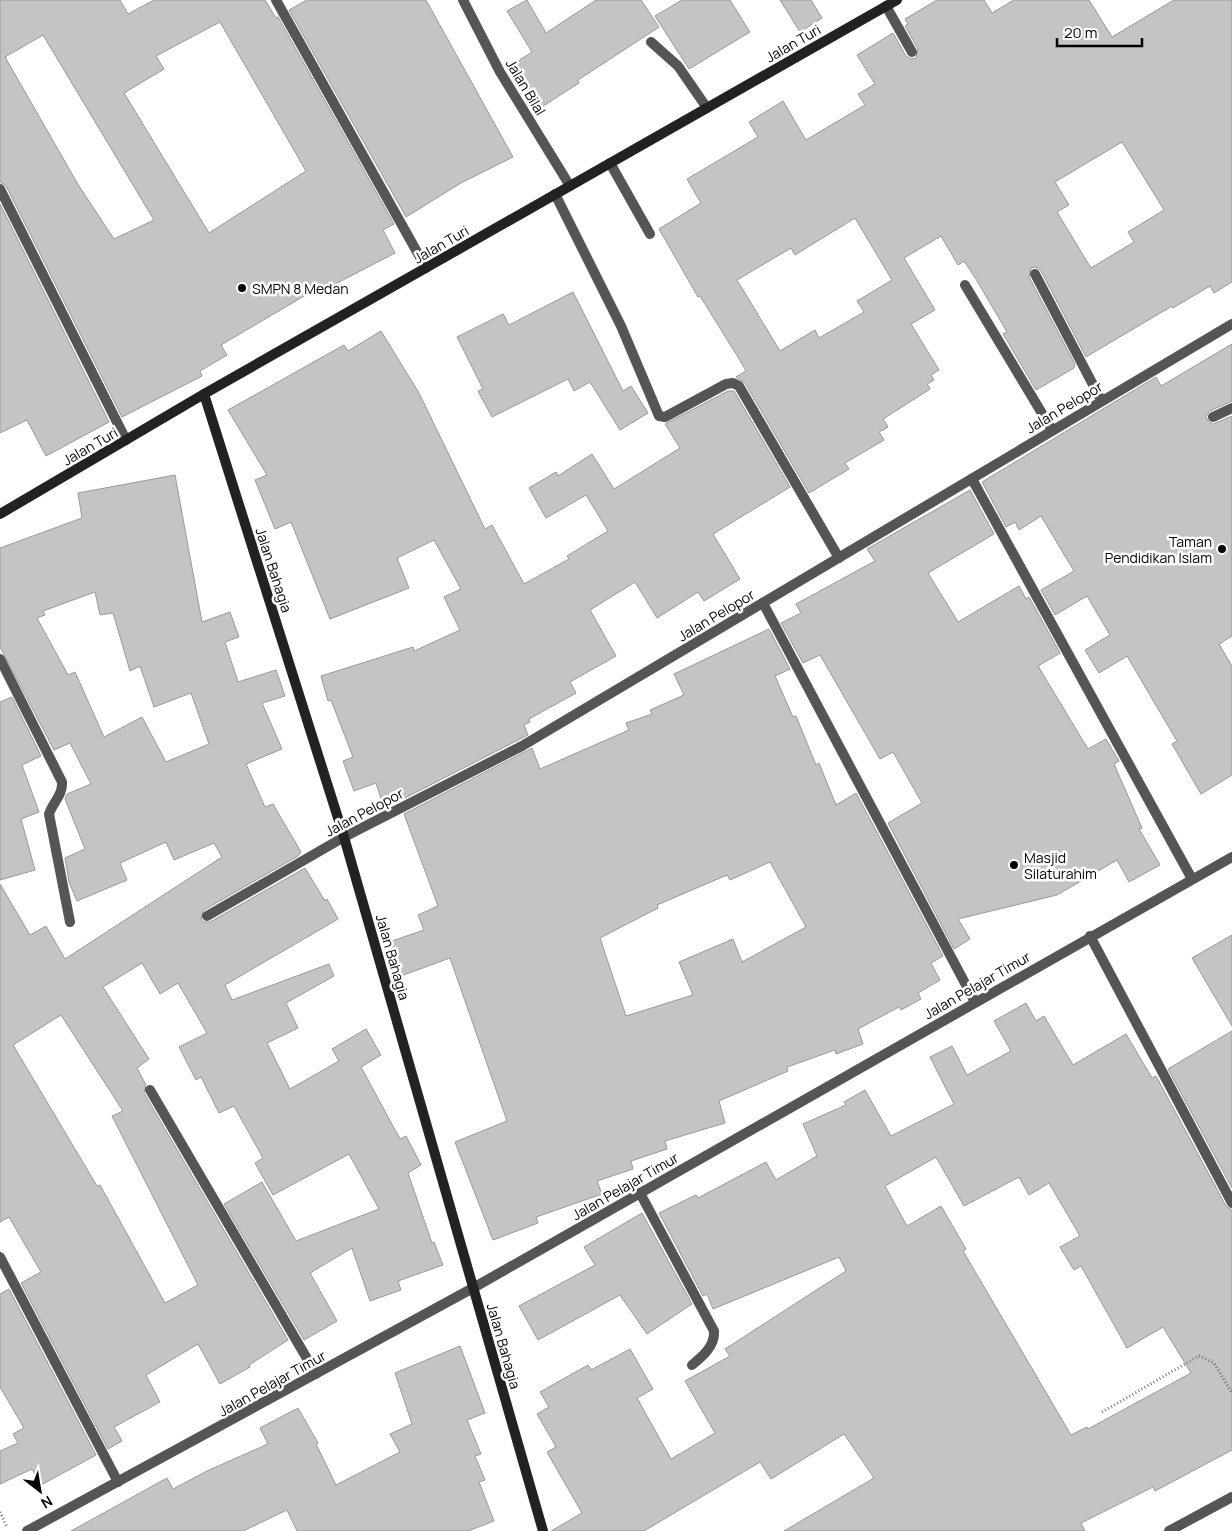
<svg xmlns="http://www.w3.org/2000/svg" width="1232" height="1531" viewBox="0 0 1232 1531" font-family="Manrope,sans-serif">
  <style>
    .building { fill: #c4c4c4; stroke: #999; fill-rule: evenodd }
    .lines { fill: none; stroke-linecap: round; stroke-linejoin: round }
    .path { stroke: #777; stroke-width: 3; stroke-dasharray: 1 2.5; stroke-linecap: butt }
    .service { stroke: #555; stroke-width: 10 }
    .minor { stroke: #555; stroke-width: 10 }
    .tertiary { stroke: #555; stroke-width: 10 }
    .secondary { stroke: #222; stroke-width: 10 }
    .poi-dot { fill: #000; stroke: #fff; stroke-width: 2 }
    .labels { text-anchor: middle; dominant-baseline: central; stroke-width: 5; stroke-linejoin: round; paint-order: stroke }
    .street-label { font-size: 14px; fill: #000; stroke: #fff }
    .poi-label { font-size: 14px; fill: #000; stroke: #fff; text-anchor: start }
  </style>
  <rect width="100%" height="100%" fill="#fff"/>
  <g class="building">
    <path d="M0,0H120L128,14L154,0H265L276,18L278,17L394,224L383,230L395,253L318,293L316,289L221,345L227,355L200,371L202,376L122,417L6,186L0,182ZM220,22L306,171L209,233L124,93L164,69L156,56ZM43,35L154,220L114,239L79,186L5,57Z"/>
    <path d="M307,0H426L513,157L461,183L406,217L289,10Z"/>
    <path d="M527,0L546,33L596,0H641L659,27L578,80L579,83L537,110L509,67L532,52L507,11Z"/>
    <path d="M682,0H730L750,32L689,69L655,16Z"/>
    <path d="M780,0H811L822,18L800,32Z"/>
    <path d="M937,0H984L992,13L1014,0H1089L1112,37L1174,0H1232V282L1214,293L1210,286L1173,308L1172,306L1086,357L1041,271L1036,267L1031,268L1029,277L1075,364L1074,368L1036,390L1003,334L1007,332L976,279L964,261L958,265L941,236L904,258L935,310L911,324L939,370L931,375L934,380L927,384L930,389L883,419L888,427L879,432L884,440L845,463L849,469L809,493L745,383L736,377L746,371L741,362L700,296L698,297L659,229L701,203L687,179L758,137L749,122L783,101L806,140L865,105L858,94L875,84L857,55L893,33L906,56L911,59L916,58L918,49L905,26L908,24L905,19ZM1122,142L1164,210L1128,232L1134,242L1091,268L1057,212L1069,205L1055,182ZM855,218L892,280L857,301L864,312L819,338L815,330L780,351L737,280L791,248L795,255Z"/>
    <path d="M0,204L109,422L46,456L27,420L0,433Z"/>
    <path d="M573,292L623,391L631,386L648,413L620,430L590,382L574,391L568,379L492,417L478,391L483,389L457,337L503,314L509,325Z"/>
    <path d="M381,331L419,393L485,529L492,525L524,584L569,559L567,556L608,531L586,495L546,518L529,488L556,472L558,476L592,454L614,489L680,448L665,424L728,391H734L790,487L713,534L740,579L704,601L698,592L657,618L635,582L590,610L616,656L570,682L576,693L529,719L530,722L524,725L528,735L399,801L383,805L376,783L354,791L343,761L353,757L331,700L328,701L321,676L413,647L414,651L460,630L444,597L461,589L434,540L397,558L409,588L330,619L291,522L275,529L255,480L267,475L228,410L344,345L348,351Z"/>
    <path d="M1232,344V401L1210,411L1206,417L1209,422L1213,424L1232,416V636L1219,644L1232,666V775L1201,794L1172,744L1177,741L1127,656L1099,673L1085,650L1110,635L1087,596L1055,615L1041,590L1074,571L1041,516L1019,530L1015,522L1006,527L982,482L1156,377L1161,386Z"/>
    <path d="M175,475L202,622L230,612L239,637L225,642L238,682L276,670L285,696L262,703L282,749L246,764L265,807L273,804L301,852L298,856L204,910L201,919L204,922H210L305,868L325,901L327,899L338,919L225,985L232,1000L329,964L334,976L286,1003L298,1028L267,1043L290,1089L339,1061L332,1049L366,1029L381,1055L361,1067L400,1139L406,1136L421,1165L408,1173L432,1243L434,1242L443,1265L398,1281L401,1290L370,1301L352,1248L310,1273L337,1321L304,1340L224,1204L262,1182L296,1241L379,1209L349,1154L273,1195L255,1163L263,1158L234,1106L219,1113L201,1077L196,1080L179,1047L207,1033L178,983L160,994L142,963L103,987L149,1059L137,1068L146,1085L144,1093L288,1340L249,1365L250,1367L220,1384L198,1344L146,1375L160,1402L114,1427L122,1441L108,1449L21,1283L41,1272L9,1217L0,1222V884L30,935L46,926L65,959L222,857L214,843L174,860L166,842L120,863L127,880L77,901L69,882L65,858L85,849L65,799L67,794L91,784L70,743L54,750L0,647V548L82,518L78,493ZM95,592L100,615L113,613L130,671L140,666L154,707L191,693L209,744L166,762L142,717L104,737L75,672L68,675L37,618L45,615L43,611ZM61,1015L123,1111L112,1116L198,1285L165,1303L100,1185L97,1186L13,1045Z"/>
    <path d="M970,490L994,534L928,573L958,622L1019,586L1026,599L1029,597L1060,653L1038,666L1088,749L1106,739L1119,761L1114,764L1142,828L1139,829L1160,865L1129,882L1117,860L1057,895L958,919L970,939L954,949L888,823L922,803L893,752L880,759L820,655L803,663L781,623L801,613L796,604L875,561L867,549Z"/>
    <path d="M769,629L790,669L775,676L793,717L796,716L816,765L819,763L836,805L856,793L943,956L931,963L940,980L918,993L921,999L901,1010L899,1007L858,1029L863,1044L836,1054L835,1050L787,1067L788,1071L719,1101L725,1123L665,1141L667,1149L631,1161L633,1169L597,1181L602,1194L536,1217L538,1223L493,1240L455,1142L507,1121L450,958L398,977L386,943L424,930L418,915L438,906L404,814L532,748L540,769L629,730L626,723L652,714L650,710L684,695L674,674ZM770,862L806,927L742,962L733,939L679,962L693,995L626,1016L600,938L658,908L657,905L727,875L730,880Z"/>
    <path d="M12,697L41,756L22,765L39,812L21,819L35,870L0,880V702Z"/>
    <path d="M1232,935V1026L1192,958Z"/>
    <path d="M1026,1003L1036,1021L1044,1016L1073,1065L1126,1034L1152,1078L1156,1076L1226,1206L1232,1210V1450L1155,1491L1153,1487L1081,1523L1085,1531H784L874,1478L844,1434L771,1479L760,1462L644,1531H551L582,1513L547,1452L556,1447L537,1414L549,1407L540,1392L588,1365L591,1370L630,1349L653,1389L637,1398L671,1459L715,1433L685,1381L730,1356L725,1349L846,1271L839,1257L713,1309L707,1294L703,1296L659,1213L696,1195L698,1198L766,1162L776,1180L817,1156L803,1124L846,1105L844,1102L865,1090L891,1136L954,1104L930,1057L952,1046L967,1075L1011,1051L994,1021ZM936,1157L964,1206L1019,1177L1029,1195L1049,1183L1080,1236L1060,1247L1074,1270L1081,1266L1127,1348L1163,1327L1191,1373L1088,1429L1087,1427L1071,1435L963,1251L966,1249L941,1206L907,1226L885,1186Z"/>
    <path d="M1232,1031V1188L1168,1069Z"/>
    <path d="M642,1213L692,1304L647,1334L620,1295L538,1340L519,1306L595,1265L584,1247Z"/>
    <path d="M9,1289L96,1455L41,1485L32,1469L0,1484V1451L18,1443L13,1434L24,1428L0,1387V1294Z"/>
    <path d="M460,1346L485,1413L467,1420L481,1454L475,1456L485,1480L479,1482L494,1521L468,1531H297L287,1510L243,1531H71L167,1478L173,1489L207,1471L268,1444L260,1428L298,1408L318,1443L316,1444L336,1485L400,1452L390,1434L412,1424L395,1373Z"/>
  </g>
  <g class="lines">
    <g class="path">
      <path d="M1102,1412L1199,1356L1214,1363L1232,1393"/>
      <path d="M0,1512L7,1527"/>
    </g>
    <g class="service">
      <path d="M886,6L912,52"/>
      <path d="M651,42L678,66L707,108"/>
      <path d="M610,163L650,234"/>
      <path d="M1213,417L1232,408"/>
    </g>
    <g class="minor">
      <path d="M276,0L426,268"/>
      <path d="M463,0L500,72L570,186"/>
      <path d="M0,189L126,440"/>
      <path d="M555,194L621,326L659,416L665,417L726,384L733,383L739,386L839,558"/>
      <path d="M1035,274L1101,400"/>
      <path d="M965,285L1052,430"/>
      <path d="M972,479L1192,879"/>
      <path d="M763,603L975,1002"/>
      <path d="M0,659L62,782C63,795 53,802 49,814L70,922"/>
      <path d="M207,916L344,837L522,746L1232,324"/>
      <path d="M1090,936L1232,1203"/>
      <path d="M150,1090L316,1374"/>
      <path d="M640,1193L714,1331C715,1346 703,1356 692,1365"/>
      <path d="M0,1257L118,1482"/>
      <path d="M1169,1531L1232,1497"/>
    </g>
    <path class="tertiary" d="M27,1531L473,1288L1232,857"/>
    <g class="secondary">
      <path d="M204,394L344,837L543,1531"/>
      <path d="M0,514L204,394L897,0"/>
    </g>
  </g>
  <g class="poi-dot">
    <circle cx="242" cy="288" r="5"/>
    <circle cx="1222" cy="549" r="5"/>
    <circle cx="1014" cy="865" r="5"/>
  </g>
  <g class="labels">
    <g class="street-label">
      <text transform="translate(793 43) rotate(-30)">Jalan Turi</text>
      <text transform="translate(526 87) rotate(59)">Jalan Bilal</text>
      <text transform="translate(441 244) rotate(-30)">Jalan Turi</text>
      <text transform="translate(1064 407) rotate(-31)">Jalan Pelopor</text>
      <text transform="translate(90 446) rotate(-30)">Jalan Turi</text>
      <text transform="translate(274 570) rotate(72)">Jalan Bahagia</text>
      <text transform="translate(716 615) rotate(-31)">Jalan Pelopor</text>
      <text transform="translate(364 812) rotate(-28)">Jalan Pelopor</text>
      <text transform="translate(393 957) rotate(74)">Jalan Bahagia</text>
      <text transform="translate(977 985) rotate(-30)">Jalan Pelajar Timur</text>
      <text transform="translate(625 1186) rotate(-30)">Jalan Pelajar Timur</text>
      <text transform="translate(504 1346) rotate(74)">Jalan Bahagia</text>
      <text transform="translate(272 1383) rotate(-29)">Jalan Pelajar Timur</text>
    </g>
    <g class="poi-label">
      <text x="252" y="288">SMPN 8 Medan</text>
      <text x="1212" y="541" text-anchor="end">Taman<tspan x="1212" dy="16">Pendidikan Islam</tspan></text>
      <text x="1024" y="857">Masjid<tspan x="1024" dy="16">Silaturahim</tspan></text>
    </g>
  </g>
  <g transform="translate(40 1491) rotate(149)" stroke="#ffffff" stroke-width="4" paint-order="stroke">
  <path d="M0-4L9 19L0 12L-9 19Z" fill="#000000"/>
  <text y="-8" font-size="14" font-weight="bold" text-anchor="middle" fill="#000000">N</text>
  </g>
  <path d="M1057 38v8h85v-8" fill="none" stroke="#000000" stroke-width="2.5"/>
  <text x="1064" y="38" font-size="15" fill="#000000" stroke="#ffffff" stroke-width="4" paint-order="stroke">20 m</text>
</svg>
